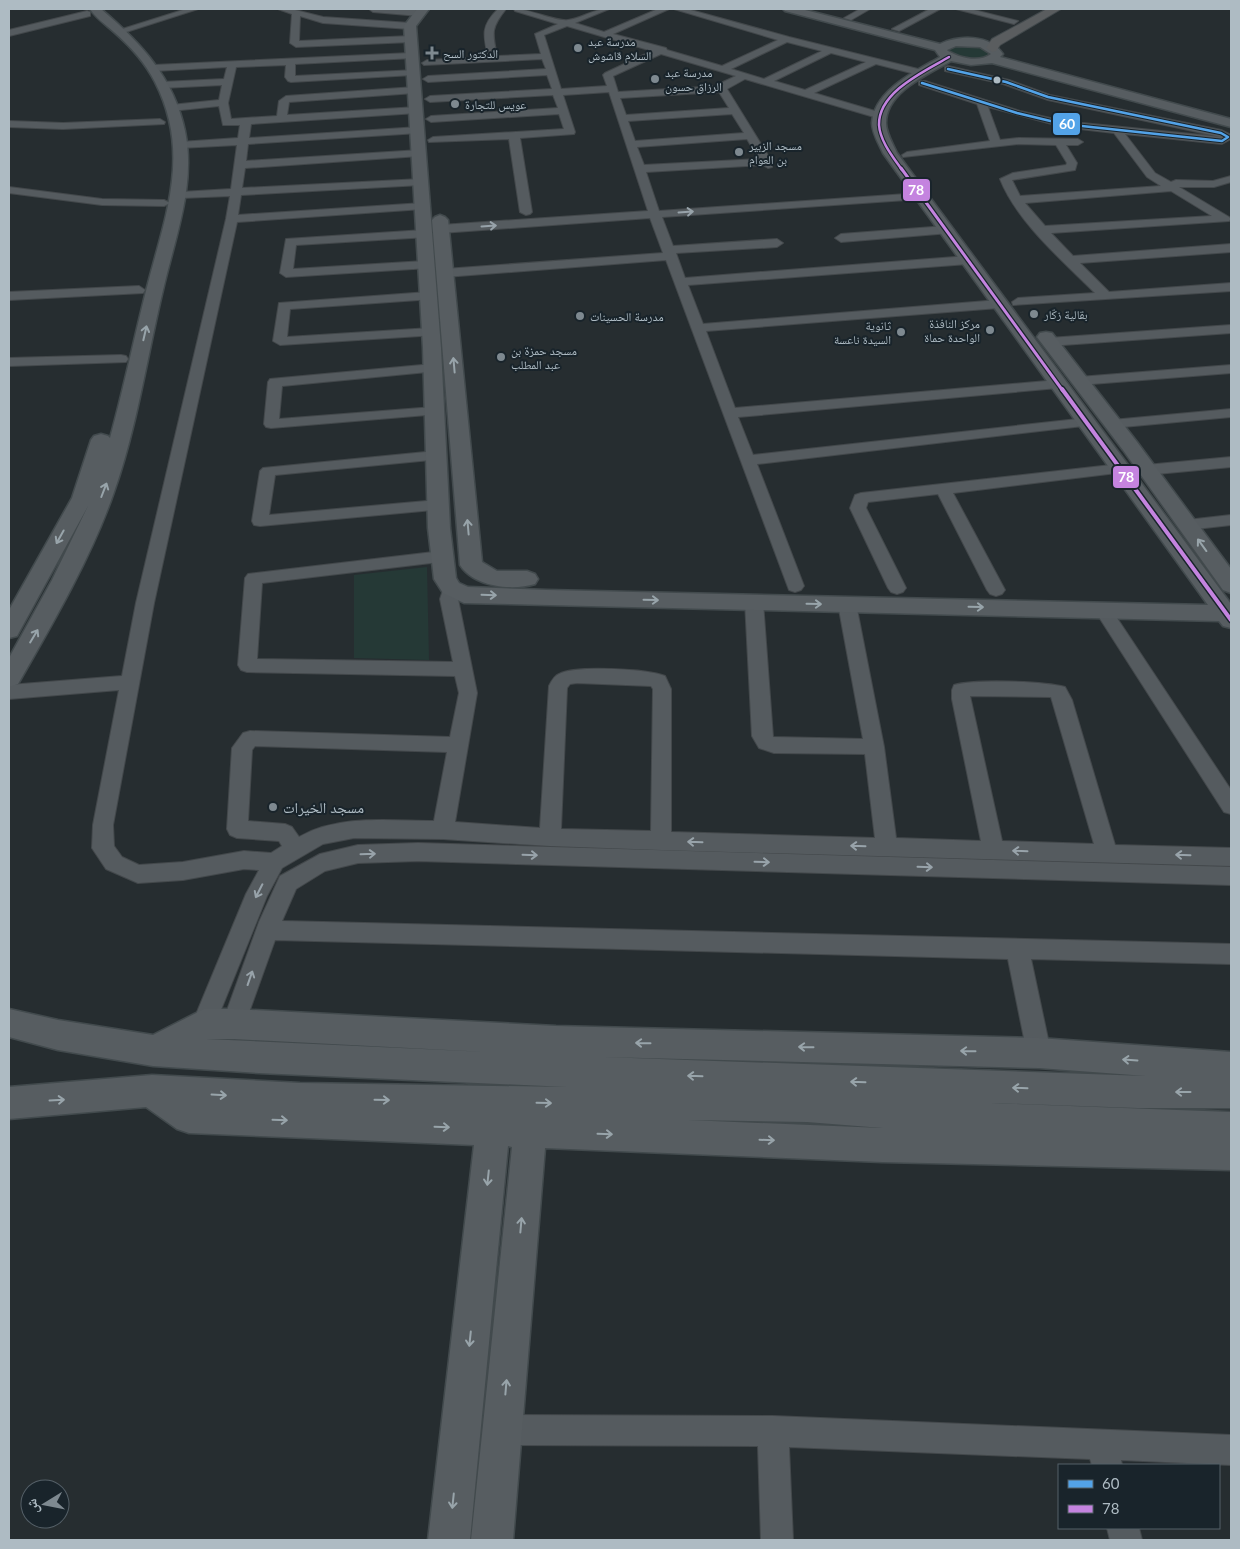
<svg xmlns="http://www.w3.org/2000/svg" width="1240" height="1549" viewBox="0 0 1240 1549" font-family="Lato,'Noto Naskh Arabic',sans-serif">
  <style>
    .green { fill: #253936 }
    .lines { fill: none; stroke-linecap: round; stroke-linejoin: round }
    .minor-casing { stroke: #43484b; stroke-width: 2 }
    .major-casing { stroke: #424a4d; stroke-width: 3 }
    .highway-casing { stroke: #42494c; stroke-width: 2 }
    .minor { fill: #555b5f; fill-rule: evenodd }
    .major { fill: #575d61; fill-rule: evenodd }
    .highway { fill: #5a5d5f; fill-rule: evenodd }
    .bus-1-casing { stroke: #19242b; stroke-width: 4.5 }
    .bus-2-far2-casing { stroke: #19242b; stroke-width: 4.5 }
    .bus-2-far1-casing { stroke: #19242b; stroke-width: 5.5 }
    .bus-2-casing { stroke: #19242b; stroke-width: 7 }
    .bus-1 { stroke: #53a3e8; stroke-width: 2.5 }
    .bus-2-far2 { stroke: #c483df; stroke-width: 2.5 }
    .bus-2-far1 { stroke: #c483df; stroke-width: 3 }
    .bus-2 { stroke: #c483df; stroke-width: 4 }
    .oneway { stroke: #98a3aa }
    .oneway2 { stroke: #98a4aa }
    .poi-dot { fill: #7e8990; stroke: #19242b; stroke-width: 2 }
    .bus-dot { fill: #aebbc3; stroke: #19242b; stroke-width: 2 }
    .labels { text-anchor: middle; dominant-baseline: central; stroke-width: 4; stroke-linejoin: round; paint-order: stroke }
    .far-poi-label { font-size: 12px; fill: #aebbc3; stroke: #19242b; text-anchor: start }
    .poi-label { font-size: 15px; fill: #aebbc3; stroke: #19242b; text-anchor: start }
    .line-badge { stroke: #19242b; stroke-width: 2 }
    .badge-label { font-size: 14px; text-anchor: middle; font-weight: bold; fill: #fff }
  </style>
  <rect width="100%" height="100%" fill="#262d30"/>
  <g class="green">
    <path d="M957,45L982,47L990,54C979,64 962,58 950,53L949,48Z"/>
    <path d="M427,567L429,660L354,658V575Z"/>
  </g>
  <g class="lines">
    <g class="minor-casing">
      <g id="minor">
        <path d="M186,9H198L123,33L116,31Z"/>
        <path d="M278,9H291L323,17L410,23L414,26L410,29L323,23L300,16L299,41L411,36L415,39L411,42L296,47L290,43L292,14Z"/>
        <path d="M369,9C381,8 413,6 423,13L419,16L373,12Z"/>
        <path d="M498,9H506C491,28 492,32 497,56L541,54L535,34L558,24L515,11L514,9C530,9 557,22 568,20C583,18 592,9 609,9L575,23L604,32L658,9H669L613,34L666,48L667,50L722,66L778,40L674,9H687L789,37L926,71L928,73L923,76L876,64L814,93L885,114L886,116L881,119L745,79L727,89L772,162V167L768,168L763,165L646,172L659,211L921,193L927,196L921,199L662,217L673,246L777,239L783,243L777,247L676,253L685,278L968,256L974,260L968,264L688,285L703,324L999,300L1005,304L999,308L706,331L735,408L1058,380L1063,381L1065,384L1063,387L1058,388L738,417L753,455L1087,418L1092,419L1094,422L1092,425L757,464L804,586L801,590L795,592L789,590L666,260L445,277L439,273L445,269L663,253L650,218L441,233L435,229L441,225L648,211L609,92L563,95L575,132L574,134L520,138L532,212L530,214L526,215L520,212L509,139L429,142L428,140L433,137L564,129L559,114L431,122L426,119L431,116L558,108L553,95L430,102L425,99L430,96L552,89L547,75L428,82L423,79L428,76L546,69L542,59L424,65L422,63L427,60L488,57C483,34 481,26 498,9ZM567,26L652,51L605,73L603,75L607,86L561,89L544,35ZM787,42L822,51L764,79L731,69ZM831,53L866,62L805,90L774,81ZM661,54L736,76L721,83L719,86L618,92L613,76ZM719,92L729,108L626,115L620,98ZM732,114L744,133L635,141L628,121ZM747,139L759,159L644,165L637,147Z"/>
        <path d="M860,9H870L851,20L844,18Z"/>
        <path d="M930,9H940L899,31L892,29Z"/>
        <path d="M956,9H970L1018,21L1014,24Z"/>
        <path d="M87,11L90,12V16L9,36V30Z"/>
        <path d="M411,53L416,56L414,58L295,64V76L416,70L418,72L413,75L291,82L288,81L285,77L286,65L236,67L228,103L231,119L277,116L279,101L286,96L415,87L420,90L415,93L289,102L287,115L417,107L422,110L417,113L251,124L249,138L419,127L424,130L419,133L248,144L246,161L420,150L425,153L420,156L245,168L242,188L421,179L427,182L421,185L241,195L238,215L423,203L429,206L423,209L237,222L154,603L113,825L114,846L122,857L139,865L183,862L244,851L271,853L282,846L279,841L237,838L230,835L227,829L232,748L243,733L250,731L450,737L459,693L455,676L247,672L241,670L238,665L245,578L248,574L442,551L448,553L450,557L448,561L262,583L257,659L453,662L440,599L445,584L451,582L457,584L460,588L458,599L477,693L455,822L540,828L549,686C551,682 554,676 559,674C575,665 648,669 665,676L671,689V832L875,838L865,754L774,753L759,748L752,736L745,602L748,598L754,596L760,598L763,602L773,737L863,739L838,604L841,600L847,598L853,600L856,604L884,747L896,838L981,841L952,699V690L954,685C975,679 1044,681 1065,687L1072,700L1115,845L1231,848V866L661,850L550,846L443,839L354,838L323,844L282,868L267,896L212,1032L204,1035L196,1032L192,1024L246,894L259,870L244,869L183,880L138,883L106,869L92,848L93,825L119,690L9,699V685L122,676L136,603L226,219L230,196L181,198L175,195L181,192L231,189L237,145L180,148L175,145L180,142L238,138L240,125H223L219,106L171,111L166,108L171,105L219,100L222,85L162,88L157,85L162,82L224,79L227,67L154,71L149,68L154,65ZM577,683L651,686L653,689L651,831L561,829L567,688L570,684ZM970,696L1051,697L1094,844L1002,841ZM255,746L447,752L434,821C390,821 339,814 299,837L292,827L285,824L248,821L252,750Z"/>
        <path d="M948,66L1009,80L1050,95L1221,130L1231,135V139L1222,144L1125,134L1155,173L1171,182L1176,180L1213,181L1231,176V182L1214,187H1179L1229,217L1231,219L1229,221L1051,233L1073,256L1231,244V252L1080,263L1109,292L1231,283V291L1013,305L1012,302L1018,298L1095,293C1063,261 1017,222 1000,179L1013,173L1066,165L1067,163L1056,145L1019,144L903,157L902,155L907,152L990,141L977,104L919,85V81H925L1020,111L1063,121L1221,137L1048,100L1003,84L945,71V67ZM988,107L1063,127L1114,133L1147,177L1161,186L1020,196L1012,180L1075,170L1077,163L1066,145H1078L1083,142L1078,139L1019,138L1000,140ZM1171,191L1212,216L1045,226L1025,203Z"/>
        <path d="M160,119L165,122L164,124L63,129L9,127V121L63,123Z"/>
        <path d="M9,187L102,199L164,200L170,203L164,206L102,205L9,193Z"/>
        <path d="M946,226L950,227L952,230L950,233L841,242L835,238L841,234Z"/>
        <path d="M424,230L430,234L428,237L296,245L293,269L425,261L429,262L431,265L429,268L286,277L280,273L286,239Z"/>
        <path d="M139,286L145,290L143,293L9,300V292Z"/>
        <path d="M428,292L434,296L433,299L290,309L287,337L431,328L438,332L436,335L280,345L273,341L279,303Z"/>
        <path d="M1231,325V333L1049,346L1042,342L1049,338Z"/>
        <path d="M121,355L126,356L128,359L126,362L9,366V358Z"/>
        <path d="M433,364L440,368L438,371L282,386L279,419L434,407L439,408L441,411L439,414L271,428L266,427L264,424L268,382L270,379Z"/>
        <path d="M1231,365V373L1079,385L1072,381L1079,377Z"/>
        <path d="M1231,409V417L1112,428L1107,427L1105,424L1107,421L1112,420Z"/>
        <path d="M436,451L441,453L444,456L441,459L275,475L269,515L438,500L444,501L446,505L444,509L260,526L254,525L252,521L260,471L263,468Z"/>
        <path d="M1231,457V467L1146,475L1141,473L1138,470L1141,467L1146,465Z"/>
        <path d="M1120,464L1125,466L1128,469L1125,472L953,493L1005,590L1002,594L996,596L990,594L987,590L938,494L868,502L866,508L906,588L903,592L897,594L891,592L888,588L850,508L855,495L861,493Z"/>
        <path d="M1231,515V525L1187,530L1181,529L1179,525L1181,521L1187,520Z"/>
        <path d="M1103,604L1109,606L1231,790V814L1224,812L1097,614L1094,610L1097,606Z"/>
        <path d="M418,843L1231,867V885L418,861L358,863L325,871L296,889L282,921L1231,944V964L1031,959L1051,1053L1048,1061L1039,1065L1030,1061L1027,1053L1008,959L275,940L242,1032L234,1035L226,1032L222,1024L259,922L280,876L320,854L358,845Z"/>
        <path d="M502,1415L773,1416L1231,1435V1465L1121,1460L1122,1465H1092L1090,1459L789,1447L793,1540H761L758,1446L502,1445L491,1441L487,1430L491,1419Z"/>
        <path d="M1107,1528H1139L1142,1540H1110Z"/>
      </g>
    </g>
    <g class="major-casing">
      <g id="major">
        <path d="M90,9H101C141,43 174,78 185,131C196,186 175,237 163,290C147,357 137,427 114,492C92,556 52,625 18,684L9,687V658L52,580L88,506L17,636L9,638V610L72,498L91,440L94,436L101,434L108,436L110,438C123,391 133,343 145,295C163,221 193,156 155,82C145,62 130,46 114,32C106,25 95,17 90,9Z"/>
        <path d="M417,9H429L416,26L441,348L450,528L456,578L459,583L468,587L547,590L1208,605L883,153C879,144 872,133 872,123C874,90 916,71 940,57L935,50L785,11L783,9H801L940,44C960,35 989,34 1003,54L1000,57L1231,119V127L992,63L971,65L951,61C927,75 886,92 886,123C886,133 893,144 897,153L1231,604V628L1223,626L1219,621L464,603L443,593L434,579L428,528L423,348L404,26ZM956,46L980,47L991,54C979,63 960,58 948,51L947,50Z"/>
        <path d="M440,215L445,217L448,220L482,562L497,571H527L535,574L538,579L535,584C512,591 474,587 460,565L432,220L435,217Z"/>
        <path d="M1046,332L1052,333L1137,442L1231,569V593L1223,590L1123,450L1040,341L1037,337L1040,333Z"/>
        <path d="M9,1009L58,1020L153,1035L204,1009H234L556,1026L1039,1038L1231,1052V1108H1138L991,1103L1231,1112V1170L882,1162L545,1148L513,1540H471L512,1147L508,1146L470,1540H428L474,1145L189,1133L177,1129L146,1107L9,1119V1087L152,1075L300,1083L567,1087L259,1073L153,1066L58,1050L9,1037ZM206,1039H234L487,1052ZM603,1057L1039,1068L1146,1076ZM688,1120L807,1122L895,1129L882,1128Z"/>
      </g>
    </g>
    <g class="highway-casing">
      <path id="highway" d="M1047,9H1061L1000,45L996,51L992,52L986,48L992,39Z"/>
    </g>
    <use href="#minor" class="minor"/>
    <use href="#major" class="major"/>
    <use href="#highway" class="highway"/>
    <g class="bus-1-casing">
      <path id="bus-1" d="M922,83L1017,113L1063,124L1222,141L1228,137L1221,133L1048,97L1006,82L948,69"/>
    </g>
    <g class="bus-2-far2-casing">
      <path id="bus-2-far2" d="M902,170C893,157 880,141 879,125C878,92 925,71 949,57"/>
    </g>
    <g class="bus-2-far1-casing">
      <path id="bus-2-far1" d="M901,168L1063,391"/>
    </g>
    <g class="bus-2-casing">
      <path id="bus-2" d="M1062,389L1231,620"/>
    </g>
    <use href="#bus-1" class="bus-1"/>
    <use href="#bus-2-far2" class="bus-2-far2"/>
    <use href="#bus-2-far1" class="bus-2-far1"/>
    <use href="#bus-2" class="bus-2"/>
  </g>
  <defs><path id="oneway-shaft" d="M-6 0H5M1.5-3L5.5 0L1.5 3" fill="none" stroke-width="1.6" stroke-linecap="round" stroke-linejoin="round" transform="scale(1.25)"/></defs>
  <g class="oneway">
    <use href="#oneway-shaft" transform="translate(686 212) rotate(-4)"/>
    <use href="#oneway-shaft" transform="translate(489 226) rotate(-4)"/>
    <use href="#oneway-shaft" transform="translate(695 842) rotate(-178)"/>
    <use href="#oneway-shaft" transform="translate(858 846) rotate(-178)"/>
    <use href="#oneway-shaft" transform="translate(1020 851) rotate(-178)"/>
    <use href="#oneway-shaft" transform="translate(368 854) rotate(-2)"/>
    <use href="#oneway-shaft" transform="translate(530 855) rotate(2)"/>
    <use href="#oneway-shaft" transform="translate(1183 855) rotate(-178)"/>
    <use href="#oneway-shaft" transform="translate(762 862) rotate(2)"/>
    <use href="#oneway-shaft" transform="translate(925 867) rotate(2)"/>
    <use href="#oneway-shaft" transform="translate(259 891) rotate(117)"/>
    <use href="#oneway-shaft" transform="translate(250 978) rotate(-71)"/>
  </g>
  <g class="oneway2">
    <use href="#oneway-shaft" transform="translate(145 333) rotate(-77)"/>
    <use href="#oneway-shaft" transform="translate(454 365) rotate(-95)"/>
    <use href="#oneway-shaft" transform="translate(104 490) rotate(-69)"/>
    <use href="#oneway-shaft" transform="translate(468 527) rotate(-95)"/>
    <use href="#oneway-shaft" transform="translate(60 537) rotate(119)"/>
    <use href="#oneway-shaft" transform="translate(1202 545) rotate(-126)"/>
    <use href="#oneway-shaft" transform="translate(489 595) rotate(2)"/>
    <use href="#oneway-shaft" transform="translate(651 600) rotate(1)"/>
    <use href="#oneway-shaft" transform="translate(814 604) rotate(1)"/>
    <use href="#oneway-shaft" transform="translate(976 607) rotate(1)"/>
    <use href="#oneway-shaft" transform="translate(34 636) rotate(-59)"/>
    <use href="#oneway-shaft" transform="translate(643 1043) rotate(-179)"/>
    <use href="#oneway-shaft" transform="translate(806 1047) rotate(-179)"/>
    <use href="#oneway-shaft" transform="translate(968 1051) rotate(-179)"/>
    <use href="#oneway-shaft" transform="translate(1130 1060) rotate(-176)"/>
    <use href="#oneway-shaft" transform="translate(695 1076) rotate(-178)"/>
    <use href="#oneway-shaft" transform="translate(858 1082) rotate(-178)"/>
    <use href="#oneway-shaft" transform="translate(1020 1088) rotate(-178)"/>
    <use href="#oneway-shaft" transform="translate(1183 1092) rotate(-180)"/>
    <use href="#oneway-shaft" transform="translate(219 1095) rotate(3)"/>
    <use href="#oneway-shaft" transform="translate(57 1100) rotate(-3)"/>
    <use href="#oneway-shaft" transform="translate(382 1100) rotate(1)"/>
    <use href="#oneway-shaft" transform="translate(544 1103) rotate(1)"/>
    <use href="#oneway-shaft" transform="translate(280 1120) rotate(2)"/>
    <use href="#oneway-shaft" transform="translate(442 1127) rotate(2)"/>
    <use href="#oneway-shaft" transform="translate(605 1134) rotate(2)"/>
    <use href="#oneway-shaft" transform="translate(767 1140) rotate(2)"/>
    <use href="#oneway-shaft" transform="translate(488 1178) rotate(96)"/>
    <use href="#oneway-shaft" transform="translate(521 1225) rotate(-85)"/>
    <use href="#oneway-shaft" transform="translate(470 1339) rotate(96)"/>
    <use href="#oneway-shaft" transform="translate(506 1387) rotate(-85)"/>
    <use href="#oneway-shaft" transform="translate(453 1501) rotate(96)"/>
  </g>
  <g class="poi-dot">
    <circle cx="578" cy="48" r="5"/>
    <path d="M429.5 45.5h5v5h5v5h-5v5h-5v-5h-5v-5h5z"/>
    <circle cx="655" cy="79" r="5"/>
    <circle cx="455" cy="104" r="5"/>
    <circle cx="739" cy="152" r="5"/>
    <circle cx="1034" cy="314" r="5"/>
    <circle cx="580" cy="316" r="5"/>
    <circle cx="990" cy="330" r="5"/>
    <circle cx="901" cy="332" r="5"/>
    <circle cx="501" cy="357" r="5"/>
    <circle cx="273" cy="807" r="5"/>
  </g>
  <circle class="bus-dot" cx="997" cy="80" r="4.5"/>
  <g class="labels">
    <g class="far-poi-label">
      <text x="588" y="41">مدرسة عبد<tspan x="588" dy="14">السلام قاشوش</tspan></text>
      <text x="443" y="53">الدكتور السح</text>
      <text x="665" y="72">مدرسة عبد<tspan x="665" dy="14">الرزاق حسون</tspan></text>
      <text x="465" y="104">عويس للتجارة</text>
      <text x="749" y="145">مسجد الزبير<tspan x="749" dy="14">بن العوام</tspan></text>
      <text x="1044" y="314">بقالية زكّار</text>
      <text x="590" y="316">مدرسة الحسينات</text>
      <text x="980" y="323" text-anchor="end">مركز النافذة<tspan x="980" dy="14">الواحدة حماة</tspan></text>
      <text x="891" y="325" text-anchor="end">ثانوية<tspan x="891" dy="14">السيدة ناعسة</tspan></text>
      <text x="511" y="350">مسجد حمزة بن<tspan x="511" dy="14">عبد المطلب</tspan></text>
    </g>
    <g class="poi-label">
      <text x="283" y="807">مسجد الخيرات</text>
    </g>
  </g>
  <g class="line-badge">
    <rect x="1052" y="112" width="29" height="24" rx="5" fill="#53a3e8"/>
    <rect x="902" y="178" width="29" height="24" rx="5" fill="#c483df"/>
    <rect x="1112" y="465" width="28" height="24" rx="5" fill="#c483df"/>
  </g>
  <g class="badge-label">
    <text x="1067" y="129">60</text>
    <text x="916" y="195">78</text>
    <text x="1126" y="482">78</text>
  </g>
  <rect width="1240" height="1549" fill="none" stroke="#aebbc3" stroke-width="20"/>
  <rect x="1058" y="1464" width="162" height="65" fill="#19242b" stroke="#556068"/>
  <rect x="1068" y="1480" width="25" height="8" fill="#53a3e8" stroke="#556068"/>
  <text x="1102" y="1489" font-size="15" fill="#aebbc3">60</text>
  <rect x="1068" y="1505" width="25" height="8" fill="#c483df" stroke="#556068"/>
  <text x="1102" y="1514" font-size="15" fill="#aebbc3">78</text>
  <g transform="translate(45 1504) rotate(260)"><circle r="24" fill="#19242b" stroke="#556068"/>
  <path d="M0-4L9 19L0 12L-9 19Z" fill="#7e8990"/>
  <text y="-8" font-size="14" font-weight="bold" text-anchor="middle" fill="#aebbc3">ش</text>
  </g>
</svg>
